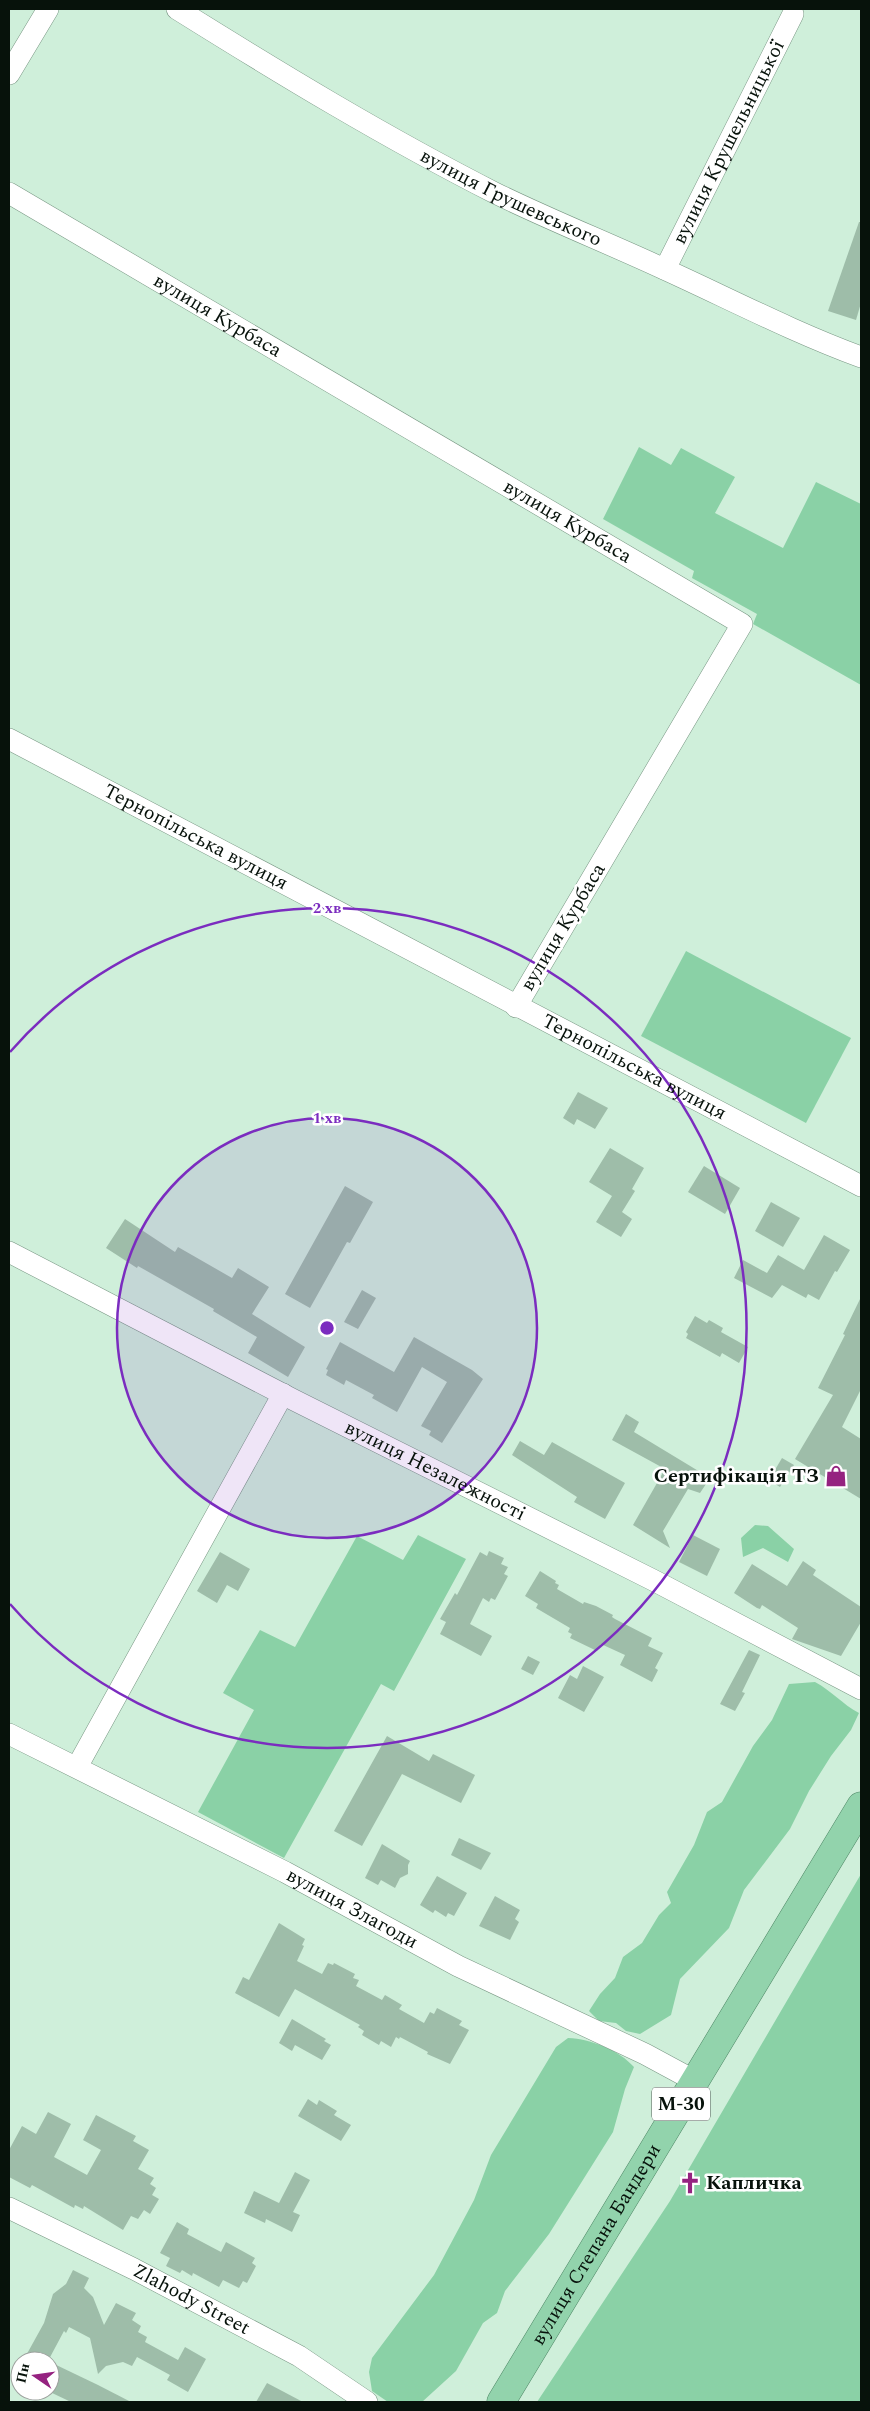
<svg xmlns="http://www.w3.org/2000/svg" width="870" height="2411" viewBox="0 0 870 2411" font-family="Spectral,serif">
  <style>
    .green { fill: #8ad1a6 }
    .building { fill: #9ebda9 }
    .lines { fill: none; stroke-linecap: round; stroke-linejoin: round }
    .minor-casing { stroke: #799784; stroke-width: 22 }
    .trunk-casing { stroke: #508867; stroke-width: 29 }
    .minor { stroke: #fff; stroke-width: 21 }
    .trunk { stroke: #92d3ac; stroke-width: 28 }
    .ring { fill: none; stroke: #7b2cbf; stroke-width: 2.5 }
    .labels { text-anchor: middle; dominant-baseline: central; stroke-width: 5; stroke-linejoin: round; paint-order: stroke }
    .shield { fill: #fff; stroke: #515954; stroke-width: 1 }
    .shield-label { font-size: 19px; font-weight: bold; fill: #07120b }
    .street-label { font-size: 20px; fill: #07120b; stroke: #fff }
    .poi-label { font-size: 20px; font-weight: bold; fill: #07120b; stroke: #fff; text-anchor: end }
    .centre { fill: #7b2cbf; stroke: #fff; stroke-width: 2.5 }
    .ring-label { font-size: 15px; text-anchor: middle; font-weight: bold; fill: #7b2cbf; stroke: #fff; stroke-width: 5; stroke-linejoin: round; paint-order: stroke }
  </style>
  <rect width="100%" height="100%" fill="#cfefda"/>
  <g class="green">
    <path d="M639,447L671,465L681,448L735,477L715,513L783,548L816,482L861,504V685L753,624L757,614L692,578L694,571L603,519Z"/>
    <path d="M686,951L851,1038L806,1123L641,1036Z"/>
    <path d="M755,1525L768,1526L794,1549L788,1562L763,1548L743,1557L741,1538Z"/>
    <path d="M418,1535L466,1559L394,1691L381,1684L284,1858L198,1812L254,1710L223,1693L260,1630L295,1647L357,1536L403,1560Z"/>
    <path d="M815,1682C832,1691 842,1704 859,1713L851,1730L831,1756L809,1791L790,1829L744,1890L729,1928L680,1979L671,2015L640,2034L626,2031L616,2023L599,2021L589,2011L600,1994L615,1978L623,1957L642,1943L659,1915L671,1903L667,1892L694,1845L707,1812L722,1802L753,1746L772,1720L789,1684Z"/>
    <path d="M861,1874V2402H537L670,2201Z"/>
    <path d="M568,2038C591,2039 619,2050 634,2067L625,2089L613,2132L549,2234L505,2291L497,2313L483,2323L456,2371L422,2402H388L372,2391L369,2372L372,2358L434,2275L474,2200L491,2155L556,2047Z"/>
  </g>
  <g class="building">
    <path d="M859,222H861V303L856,320L828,311Z"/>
    <path d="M578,1092L608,1108L595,1129L577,1119L574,1125L563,1118Z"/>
    <path d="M610,1148L644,1168L632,1189L635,1191L622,1212L632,1219L621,1237L596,1222L612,1196L589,1182Z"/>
    <path d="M704,1166L740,1188L725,1214L688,1192Z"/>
    <path d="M345,1186L373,1202L350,1243L347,1242L310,1308L285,1294Z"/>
    <path d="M771,1202L800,1218L783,1247L755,1231Z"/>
    <path d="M125,1219L175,1252L178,1247L232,1278L238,1268L269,1287L252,1314L305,1347L288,1377L248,1353L257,1337L213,1311L214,1309L138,1266L137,1268L106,1248Z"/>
    <path d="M824,1235L850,1250L837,1272L835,1271L819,1300L808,1294L806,1298L782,1285L772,1298L734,1278L743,1260L767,1273L778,1255L804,1270Z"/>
    <path d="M362,1290L376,1298L358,1329L344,1322Z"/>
    <path d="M861,1297V1389L842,1427L861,1439V1499L795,1459L833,1395L818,1388L845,1335L843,1334Z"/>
    <path d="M695,1316L707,1323L709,1320L723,1328L721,1332L748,1347L739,1363L722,1353L720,1357L686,1338L688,1334L686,1332Z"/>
    <path d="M414,1337L472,1370L483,1379L442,1443L429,1435L431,1431L421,1426L447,1382L422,1367L397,1412L372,1398L374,1395L346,1380L344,1385L326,1375L328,1370L326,1369L340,1342L394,1372Z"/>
    <path d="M626,1414L639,1422L634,1432L710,1478L700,1493L688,1489L663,1531L670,1548L633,1525L665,1469L612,1440Z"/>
    <path d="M520,1441L544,1455L552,1442L625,1483L605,1519L574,1502L577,1497L512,1455Z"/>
    <path d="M782,1458L794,1465L780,1487L769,1480Z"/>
    <path d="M693,1535L720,1549L707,1576L679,1562Z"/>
    <path d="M489,1551L504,1558L501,1564L508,1567L504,1574L508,1576L495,1600L491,1598L489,1602L483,1598L470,1624L492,1636L481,1656L440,1634L446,1622L440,1619L455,1593L457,1595L480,1552L487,1556Z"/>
    <path d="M220,1552L250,1569L238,1591L227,1585L217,1603L197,1591Z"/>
    <path d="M803,1561L816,1570L813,1575L861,1607V1622L841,1656L792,1639L798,1628L762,1605L760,1609L757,1608L734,1593L752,1564L787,1586Z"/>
    <path d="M540,1571L556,1581L555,1583L559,1585L557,1589L583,1604L584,1602L596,1606L613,1615L612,1617L615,1619L652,1638L648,1646L663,1653L655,1668L658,1670L652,1682L620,1665L625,1655L601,1644L597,1651L570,1638L572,1634L568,1632L570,1628L536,1608L538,1604L525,1596Z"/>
    <path d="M749,1650L760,1655L742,1692L745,1693L735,1711L720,1704Z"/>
    <path d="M528,1656L540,1662L533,1675L521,1669Z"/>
    <path d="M583,1666L604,1677L584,1712L558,1698L570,1675L577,1679Z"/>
    <path d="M387,1736L429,1761L433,1754L475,1775L461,1803L402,1774L362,1846L334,1831Z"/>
    <path d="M459,1838L491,1853L481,1870L451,1855Z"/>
    <path d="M382,1844L410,1861L408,1865V1874L400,1878L395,1888L381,1880L378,1885L365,1878Z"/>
    <path d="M437,1876L467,1893L454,1916L448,1913L446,1917L435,1910L433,1913L420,1905Z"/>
    <path d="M495,1896L520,1910L515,1919L519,1922L510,1940L479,1926Z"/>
    <path d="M279,1923L305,1939L302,1945L304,1946L297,1961L322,1974L328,1963L333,1965L334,1963L355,1974L353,1978L359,1980L356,1986L382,2000L385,1995L402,2005L399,2009L424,2023L430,2012L434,2014L437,2008L462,2021L459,2025L469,2030L450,2064L427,2054L428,2052L400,2037L399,2039L396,2037L391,2047L381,2041L379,2045L362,2035L364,2031L358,2027L360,2025L295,1989L279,2017L235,1993L243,1977L249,1980Z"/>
    <path d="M292,2019L326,2039L324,2041L331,2045L322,2060L295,2045L292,2051L279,2043Z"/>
    <path d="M308,2099L317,2105L319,2100L337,2111L334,2115L351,2125L341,2141L298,2116Z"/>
    <path d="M48,2112L71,2124L54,2157L87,2175L101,2150L83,2140L96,2115L136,2136L133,2141L149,2150L138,2169L154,2178L150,2184L156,2188L152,2195L159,2199L150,2214L144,2210L138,2219L131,2216L123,2230L84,2206L83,2209L75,2205L74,2208L32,2185L30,2188L9,2177V2150L22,2126L36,2134Z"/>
    <path d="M295,2172L310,2180L293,2212L300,2215L292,2232L266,2219L265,2223L244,2213L254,2191L279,2203Z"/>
    <path d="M177,2222L189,2229L187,2234L221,2252L226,2242L255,2258L252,2263L256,2266L247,2283L243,2281L239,2288L223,2280L219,2287L193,2273L192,2276L182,2270L180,2273L166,2266L170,2258L160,2253Z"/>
    <path d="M73,2270L89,2278L84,2288L93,2297L104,2325L116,2303L136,2313L132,2320L141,2326L138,2332L147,2337L145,2342L178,2360L185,2347L206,2359L188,2392L167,2380L170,2375L137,2357L132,2366L123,2362L106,2366L98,2374L90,2338L69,2327L66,2333L64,2331L48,2361H23L44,2323L53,2294L66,2284Z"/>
    <path d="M50,2362L98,2385L131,2402H71L50,2392Z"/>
    <path d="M267,2383L303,2402H256Z"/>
  </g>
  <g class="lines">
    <g class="minor-casing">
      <g id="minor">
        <path id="s1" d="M177,9C281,74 385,137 495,193C550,220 608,243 664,269C730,299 793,332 861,357"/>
        <path d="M9,74L48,9"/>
        <path id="s2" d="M9,193L742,624L516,1007"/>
        <path id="s3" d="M665,269L793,14"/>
        <path id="s4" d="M9,739L861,1186"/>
        <path id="s5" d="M9,1252L294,1400L653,1580L861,1689"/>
        <path id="s6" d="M9,1734L285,1872L458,1966L645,2054L695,2081"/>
        <path d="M77,1767L283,1394"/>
        <path id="s7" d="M9,2208L134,2269L299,2356L367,2402"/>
      </g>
    </g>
    <g class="trunk-casing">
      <g id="trunk">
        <path id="s8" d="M501,2402L861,1806"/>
      </g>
    </g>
    <use href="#minor" class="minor"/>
    <use href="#trunk" class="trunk"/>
  </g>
  <circle cx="327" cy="1328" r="210" fill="#7b2cbf" fill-opacity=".12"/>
  <g class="ring">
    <circle cx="327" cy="1328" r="210"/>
    <path d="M10 1052A420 420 0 1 1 10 1604"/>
  </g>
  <defs>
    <g id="shop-bare" transform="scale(1.725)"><path d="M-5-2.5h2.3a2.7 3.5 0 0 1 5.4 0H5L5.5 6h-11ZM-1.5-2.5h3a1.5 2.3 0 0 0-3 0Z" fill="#952280" stroke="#fff" stroke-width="2.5" paint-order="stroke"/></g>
    <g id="church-bare" transform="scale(1.725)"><path d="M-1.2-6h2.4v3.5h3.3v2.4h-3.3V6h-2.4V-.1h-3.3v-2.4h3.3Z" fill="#952280" stroke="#fff" stroke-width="2.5" paint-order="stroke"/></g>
  </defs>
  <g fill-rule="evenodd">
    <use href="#shop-bare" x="836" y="1476"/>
    <use href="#church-bare" x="690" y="2183"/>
  </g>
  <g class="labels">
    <rect class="shield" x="652" y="2087.5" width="58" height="33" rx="4"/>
    <g class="shield-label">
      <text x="681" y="2104">М-30</text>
    </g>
    <g class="street-label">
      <text stroke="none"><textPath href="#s3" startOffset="142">вулиця Крушельницької</textPath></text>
      <text stroke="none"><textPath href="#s1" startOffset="384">вулиця Грушевського</textPath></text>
      <text stroke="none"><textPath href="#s2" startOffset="242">вулиця Курбаса</textPath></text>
      <text stroke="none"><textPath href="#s2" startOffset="648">вулиця Курбаса</textPath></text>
      <text stroke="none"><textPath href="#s4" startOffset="211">Тернопільська вулиця</textPath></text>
      <text transform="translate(563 927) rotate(-59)">вулиця Курбаса</text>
      <text stroke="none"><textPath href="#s4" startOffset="706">Тернопільська вулиця</textPath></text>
      <text stroke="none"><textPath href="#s5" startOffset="479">вулиця Незалежності</textPath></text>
      <text stroke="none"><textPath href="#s6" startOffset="385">вулиця Злагоди</textPath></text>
      <text stroke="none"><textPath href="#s8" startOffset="184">вулиця Степана Бандери</textPath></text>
      <text stroke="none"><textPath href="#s7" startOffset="204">Zlahody Street</textPath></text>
    </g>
    <g class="poi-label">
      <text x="819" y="1476">Сертифікація ТЗ</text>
      <text x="706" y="2183" text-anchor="start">Капличка</text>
    </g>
  </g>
  <circle cx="327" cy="1328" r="8" class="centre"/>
  <g class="ring-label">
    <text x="327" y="913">2 хв</text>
    <text x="327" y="1123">1 хв</text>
  </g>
  <rect width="870" height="2411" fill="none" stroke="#07120b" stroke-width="20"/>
  <g transform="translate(35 2376) rotate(283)"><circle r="24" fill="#ffffff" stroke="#9ca09d"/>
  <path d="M0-4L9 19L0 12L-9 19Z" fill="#952280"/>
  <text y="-8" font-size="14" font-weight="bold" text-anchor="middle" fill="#07120b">Пн</text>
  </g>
</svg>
